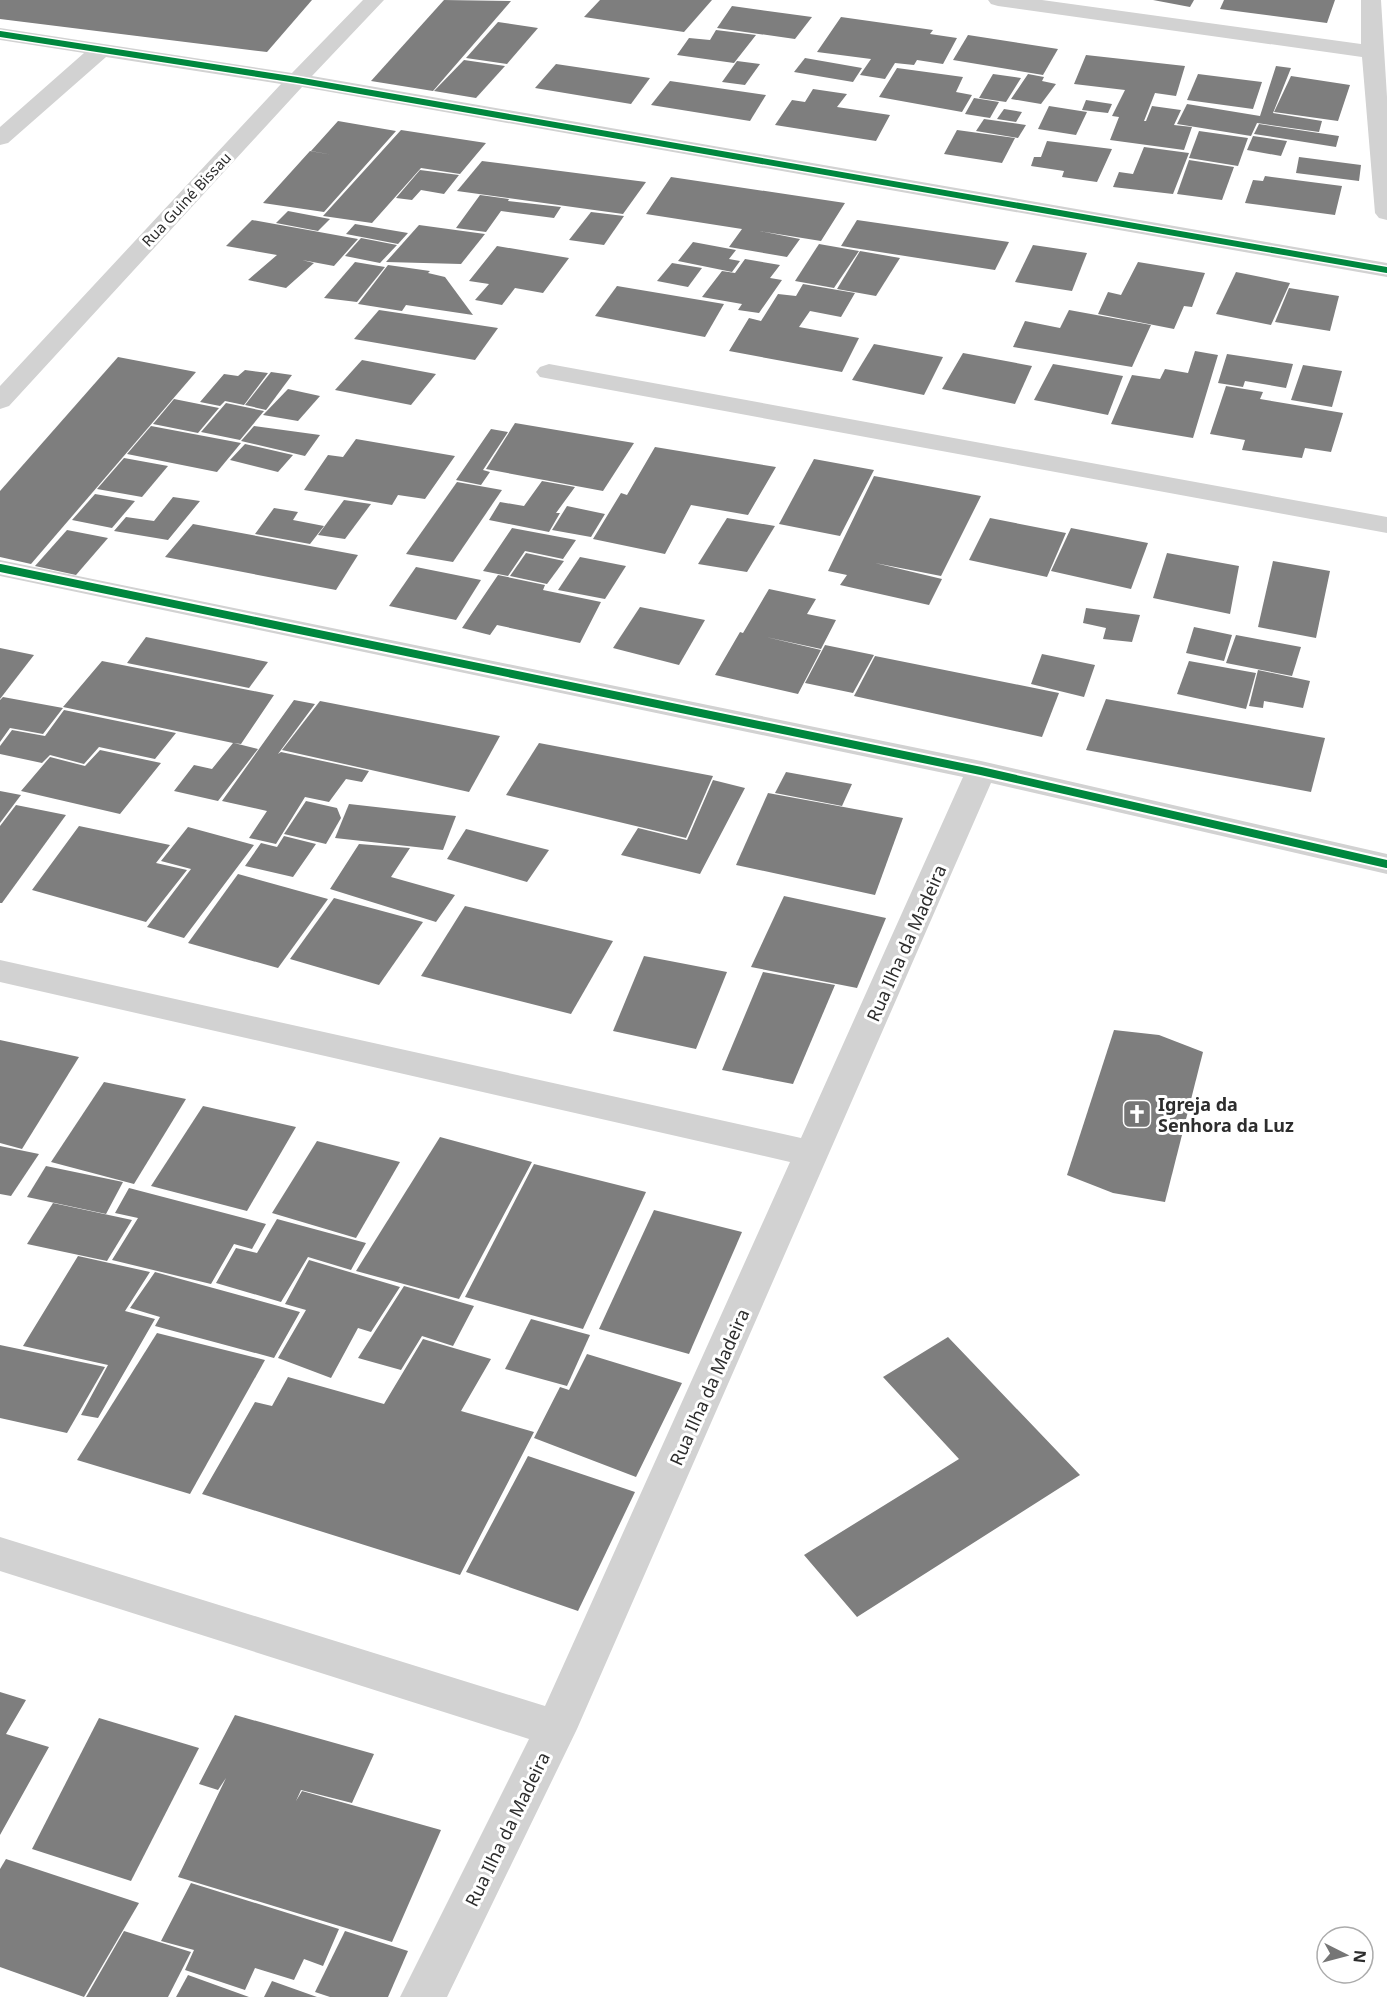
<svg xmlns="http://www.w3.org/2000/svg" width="1387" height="1997" viewBox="0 0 1387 1997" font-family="'Noto Sans',sans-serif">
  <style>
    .building { fill: #7e7e7e }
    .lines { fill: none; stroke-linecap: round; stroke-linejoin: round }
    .street { fill: #d2d2d2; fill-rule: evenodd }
    .cycleway-far1-casing { stroke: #fff; stroke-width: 9 }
    .cycleway-casing { stroke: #fff; stroke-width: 12 }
    .cycleway-far1 { stroke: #00873e; stroke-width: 6 }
    .cycleway { stroke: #00873e; stroke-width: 8 }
    .labels { text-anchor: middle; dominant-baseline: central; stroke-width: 6; stroke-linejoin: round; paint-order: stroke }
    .far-street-label { font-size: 15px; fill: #2d2d2d; stroke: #fff }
    .street-label { font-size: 18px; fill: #2d2d2d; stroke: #fff }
    .poi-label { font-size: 18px; font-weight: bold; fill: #2d2d2d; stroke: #fff; text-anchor: start }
  </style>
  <rect width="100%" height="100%" fill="#fff"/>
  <g class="building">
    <path d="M0,0H312L267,52L0,19Z"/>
    <path d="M444,0L511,1L433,91L371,81Z"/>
    <path d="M600,0H712L684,32L584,17Z"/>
    <path d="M1153,0H1194L1190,7Z"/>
    <path d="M1224,0H1335L1327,23L1220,9Z"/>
    <path d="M732,6L812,17L795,39L717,28Z"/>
    <path d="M841,17L933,30L930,34L957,38L943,64L917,60L914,65L895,63L885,79L860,75L871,59L817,52Z"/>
    <path d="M498,22L538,28L507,64L466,58Z"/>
    <path d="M716,30L756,35L734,63L677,55L689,38L710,40Z"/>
    <path d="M968,35L1058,49L1043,75L953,60Z"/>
    <path d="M1086,55L1185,66L1176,96L1155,93L1144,121H1146L1152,106L1181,110L1174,125L1192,127L1184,150L1110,140L1119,117L1112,116L1125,90L1074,84Z"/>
    <path d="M805,58L862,68L853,82L794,72Z"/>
    <path d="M464,60L505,66L476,98L434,91Z"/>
    <path d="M737,61L760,64L745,85L722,82Z"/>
    <path d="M556,64L650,78L631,104L535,88Z"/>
    <path d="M1276,66L1291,68L1273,113L1322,121L1319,132L1257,123L1251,136L1177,124L1187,104L1260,116Z"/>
    <path d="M897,68L963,77L956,92L972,95L962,112L879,97Z"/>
    <path d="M993,74L1021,78L1006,102L979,98Z"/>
    <path d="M1028,74L1044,77L1042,81L1056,84L1041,104L1011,99Z"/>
    <path d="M1198,74L1262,82L1253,109L1187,100Z"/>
    <path d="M1291,76L1350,85L1338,121L1274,112Z"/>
    <path d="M670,81L766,95L750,121L651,105Z"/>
    <path d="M813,89L847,94L837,107L890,115L876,141L775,125L792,100L805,102Z"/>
    <path d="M974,98L999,102L990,118L965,114Z"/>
    <path d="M1086,100L1112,104L1108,113L1082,110Z"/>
    <path d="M1049,106L1087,112L1076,135L1038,129Z"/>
    <path d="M1004,109L1022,112L1016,122L997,119Z"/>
    <path d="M984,119L1026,125L1018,138L976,131Z"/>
    <path d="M338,121L396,131L324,212L263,203L310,151L333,155L311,151Z"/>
    <path d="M1259,124L1339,136L1336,147L1254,134Z"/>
    <path d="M401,130L486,143L460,174L421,168L372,223L323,216Z"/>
    <path d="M957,130L1015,138L1002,163L944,154Z"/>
    <path d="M1199,131L1248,138L1238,166L1189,158Z"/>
    <path d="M1253,136L1287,141L1281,156L1247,150Z"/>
    <path d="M1047,141L1112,149L1097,182L1062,177L1064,171L1031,166L1034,157H1041Z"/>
    <path d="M1144,147L1189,153L1173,194L1113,187L1119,172L1133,174Z"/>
    <path d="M1299,157L1361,165L1359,181L1296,173Z"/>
    <path d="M1189,160L1234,167L1222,200L1177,194Z"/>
    <path d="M482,161L646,182L623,214L457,191Z"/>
    <path d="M420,170L459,175L444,194L421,190L412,200L396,198Z"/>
    <path d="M1265,176L1342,186L1335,215L1245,203L1253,180L1263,181Z"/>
    <path d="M671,177L845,203L821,241L759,231L800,239L787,257L729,247L742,229L646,214Z"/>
    <path d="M480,195L509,199L508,201L561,207L554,218L501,211L486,232L456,228Z"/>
    <path d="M288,211L330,219L318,231L276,223Z"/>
    <path d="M591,212L624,216L604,245L569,240Z"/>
    <path d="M252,220L358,239L334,266L302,260L314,263L286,288L248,280L277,255L226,246Z"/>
    <path d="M857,220L1009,242L995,270L841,246Z"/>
    <path d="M355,224L408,233L398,244L346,234Z"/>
    <path d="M419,225L485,234L461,264L386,262Z"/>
    <path d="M361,238L397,245L380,263L345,256Z"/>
    <path d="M693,242L736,250L729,259L740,261L732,272L678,261Z"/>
    <path d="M819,244L859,251L834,288L795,281Z"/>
    <path d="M1033,245L1087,253L1072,291L1015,282Z"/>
    <path d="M497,246L569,258L543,293L515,288L502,305L475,300L489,284L469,281Z"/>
    <path d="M860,251L900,258L876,296L837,289Z"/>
    <path d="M745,259L780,265L770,278L782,280L759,313L738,310L742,304L702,297L722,271L735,273Z"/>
    <path d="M355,262L385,267L357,302L324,298Z"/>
    <path d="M1138,262L1205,273L1192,307L1184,306L1174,329L1098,314L1108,292L1121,295Z"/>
    <path d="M672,263L702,268L688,287L657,281Z"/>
    <path d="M388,265L430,271L428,273L445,277L473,315L406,305L402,311L358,304Z"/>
    <path d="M1236,272L1290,283L1271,325L1216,314Z"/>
    <path d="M803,284L855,293L841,317L810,311L799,327L859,338L842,372L729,351L749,318L761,321L778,294L796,296Z"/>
    <path d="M617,286L724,304L705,337L595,316Z"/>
    <path d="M1289,288L1339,296L1330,331L1275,322Z"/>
    <path d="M379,310L419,316L498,328L475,360L354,339Z"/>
    <path d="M1069,310L1151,325L1132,367L1013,347L1025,321L1060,328Z"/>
    <path d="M874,344L943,357L924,395L852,380Z"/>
    <path d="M1195,351L1218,355L1193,438L1111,424L1132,375L1160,379L1165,369L1188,373Z"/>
    <path d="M963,353L1032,366L1015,404L942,389Z"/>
    <path d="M1227,354L1293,364L1286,388L1245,381L1243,387L1218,383Z"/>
    <path d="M118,357L196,372L31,564L0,557V491Z"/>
    <path d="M362,360L436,374L411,405L335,390Z"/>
    <path d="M1053,364L1123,376L1108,415L1034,400Z"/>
    <path d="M1303,365L1342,371L1332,407L1291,400Z"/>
    <path d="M245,370L268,373L244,405L225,401L220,406L200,402L224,374L238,376Z"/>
    <path d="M271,372L292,375L266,410L245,405Z"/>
    <path d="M1226,386L1263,392L1260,399L1343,413L1331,452L1305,448L1302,458L1242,450L1245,440L1210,434Z"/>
    <path d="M288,389L320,396L298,421L263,415Z"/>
    <path d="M174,399L219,408L198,433L153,424Z"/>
    <path d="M226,403L264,411L240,440L201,432Z"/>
    <path d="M515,423L634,443L603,491L486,469Z"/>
    <path d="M151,426L241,443L217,472L127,454Z"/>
    <path d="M254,426L320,435L305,456L241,441Z"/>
    <path d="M491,429L508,432L483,470L490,472L481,485L456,480Z"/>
    <path d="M356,439L455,456L425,499L398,495L392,505L304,490L328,455L343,457Z"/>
    <path d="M245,444L293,455L278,472L230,460Z"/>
    <path d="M655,447L776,467L748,515L691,505L665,554L593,539L621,493L627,495Z"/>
    <path d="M124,458L168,466L142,497L97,489Z"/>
    <path d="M814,459L874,470L840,536L779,524Z"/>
    <path d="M874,476L981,496L941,576L875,563L942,579L929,605L840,585L847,575L828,571Z"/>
    <path d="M542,481L575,487L556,513H560L549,532L489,520L500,502L524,506Z"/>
    <path d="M457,482L502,490L453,562L406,554Z"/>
    <path d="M95,494L135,501L112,528L72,520Z"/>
    <path d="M173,497L200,501L168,540L114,531L126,517L154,521Z"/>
    <path d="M344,500L371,504L345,539L318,535Z"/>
    <path d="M567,506L605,514L591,537L552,530Z"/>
    <path d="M274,508L298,512L293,520L324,526L310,544L255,534Z"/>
    <path d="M727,518L775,526L747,572L698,564Z"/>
    <path d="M990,518L1066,533L1047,577L969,560Z"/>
    <path d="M193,524L358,555L336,590L165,557Z"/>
    <path d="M512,528L576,540L563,559L525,551L508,576L483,571Z"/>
    <path d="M1071,528L1148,543L1131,589L1051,571Z"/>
    <path d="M67,530L108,538L76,575L35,566Z"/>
    <path d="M526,553L564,561L547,584L510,576Z"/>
    <path d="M1167,553L1239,566L1230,614L1153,598Z"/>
    <path d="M580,557L626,566L605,599L558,590Z"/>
    <path d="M1273,561L1330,571L1316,638L1258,627Z"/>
    <path d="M416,567L481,580L456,620L389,606Z"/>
    <path d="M498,575L545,585L543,590L601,602L580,643L497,625L490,635L462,628Z"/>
    <path d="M769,589L816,599L807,614L836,620L821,649L766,637L821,650L798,694L715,675L740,632L743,633Z"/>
    <path d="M640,607L705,620L679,665L613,648Z"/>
    <path d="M1086,608L1140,615L1132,642L1103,639L1106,628L1083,623Z"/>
    <path d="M1194,627L1232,635L1224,661L1186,653Z"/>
    <path d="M1236,635L1301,647L1292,676L1226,663Z"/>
    <path d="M146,637L268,662L249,688L127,663Z"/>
    <path d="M825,645L874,655L853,693L805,683Z"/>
    <path d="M0,648L34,655L0,699Z"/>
    <path d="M1042,654L1095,665L1084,697L1031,684Z"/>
    <path d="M875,656L1059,693L1042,737L854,696Z"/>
    <path d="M102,661L274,695L241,744L234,743L258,749L218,801L174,791L194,765L212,769L233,743L63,707Z"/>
    <path d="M1189,661L1256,673L1246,709L1177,694Z"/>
    <path d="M1258,670L1310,681L1303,708L1264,701L1263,708L1249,706Z"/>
    <path d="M3,697L63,708L43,734L10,728L0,742V700Z"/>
    <path d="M1106,699L1325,738L1311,792L1086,750Z"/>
    <path d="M294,700L315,704L278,754L281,752L369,771L362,782L346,779L329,802L305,797L276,844L249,838L267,811L222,801Z"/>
    <path d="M320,701L500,736L469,792L282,750Z"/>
    <path d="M64,710L176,733L155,759L99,747L84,764L50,755L42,763L0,754V746L12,730L45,736Z"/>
    <path d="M539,743L713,776L686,838L506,795Z"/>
    <path d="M100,750L161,763L120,814L21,791L50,757L85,766Z"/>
    <path d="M786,772L852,784L842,806L775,793Z"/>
    <path d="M713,780L745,788L700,874L621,855L638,828L687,840Z"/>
    <path d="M0,791L21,795L0,823Z"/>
    <path d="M768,793L903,818L875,895L736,865Z"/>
    <path d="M306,801L337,808L341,818L326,844L284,834Z"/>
    <path d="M349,804L456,816L443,850L335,838Z"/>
    <path d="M16,805L66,815L2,903H0V826Z"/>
    <path d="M79,826L170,845L156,863L187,870L146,922L32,890Z"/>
    <path d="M188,827L254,845L184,938L147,927L191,869L161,861Z"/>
    <path d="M466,829L549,850L527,882L447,859Z"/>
    <path d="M284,836L316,844L293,877L245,866L261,843L277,847Z"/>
    <path d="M359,844L410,848L391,877L455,895L436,922L330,889Z"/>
    <path d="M238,874L328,899L278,968L188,943Z"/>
    <path d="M784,896L886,918L857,988L751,967Z"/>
    <path d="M334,898L423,922L379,985L290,959Z"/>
    <path d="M465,906L613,941L571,1014L421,976Z"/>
    <path d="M644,956L727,972L696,1049L613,1031Z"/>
    <path d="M763,972L835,985L793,1084L722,1070Z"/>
    <path d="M1114,1030L1159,1035L1203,1052L1165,1202L1113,1193L1067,1175Z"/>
    <path d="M0,1040L79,1057L22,1149L0,1143Z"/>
    <path d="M104,1082L186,1099L134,1184L51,1162Z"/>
    <path d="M203,1106L296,1127L247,1211L151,1186Z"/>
    <path d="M440,1137L532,1162L459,1299L356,1271Z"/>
    <path d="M317,1141L400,1162L356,1238L272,1213Z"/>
    <path d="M0,1146L39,1154L11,1196L0,1194Z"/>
    <path d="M534,1164L646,1192L583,1329L465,1297Z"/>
    <path d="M46,1166L123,1182L106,1214L27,1197Z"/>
    <path d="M129,1188L266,1224L252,1249L234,1244L211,1284L112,1260L138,1218L115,1213Z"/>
    <path d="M53,1203L132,1220L107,1261L27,1244Z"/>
    <path d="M654,1210L742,1232L689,1354L599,1329Z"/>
    <path d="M277,1219L366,1243L351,1270L308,1257L281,1302L216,1283L236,1248L257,1253Z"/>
    <path d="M78,1256L150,1272L125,1311L155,1319L98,1418L81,1415L108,1365L23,1346Z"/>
    <path d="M309,1260L400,1287L371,1332L358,1328L331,1378L278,1358L306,1310L285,1304Z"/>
    <path d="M155,1272L300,1312L274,1358L155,1326L160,1317L130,1308Z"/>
    <path d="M404,1286L474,1306L453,1346L422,1336L401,1370L358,1358Z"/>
    <path d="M531,1319L590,1335L567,1386L505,1369Z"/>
    <path d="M157,1333L265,1360L190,1494L77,1460Z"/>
    <path d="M948,1337L1080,1475L857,1617L804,1555L959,1459L883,1377Z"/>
    <path d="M423,1339L491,1359L461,1411L534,1432L460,1575L202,1494L255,1402L272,1406L288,1377L384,1404Z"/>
    <path d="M0,1345L105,1367L67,1433L0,1418Z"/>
    <path d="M587,1354L682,1383L636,1477L534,1438L560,1387L569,1390Z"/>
    <path d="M528,1456L635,1492L578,1611L466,1572Z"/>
    <path d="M0,1692L26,1700L6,1734L49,1747L0,1835Z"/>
    <path d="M235,1715L374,1754L352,1803L301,1790L296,1801L302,1791L441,1830L392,1942L178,1877L226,1778L218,1790L199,1784Z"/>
    <path d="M99,1718L199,1748L131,1881L32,1849Z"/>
    <path d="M6,1859L139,1903L84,1997L0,1967V1869Z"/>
    <path d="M191,1883L339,1929L323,1966L304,1959L294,1980L255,1968L245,1990L185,1970L194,1950L161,1941Z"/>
    <path d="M124,1931L191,1952L168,1997H86Z"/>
    <path d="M345,1931L408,1951L388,1997H330L315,1992Z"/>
    <path d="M188,1975L249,1997H176Z"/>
    <path d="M272,1981L317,1997H264Z"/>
  </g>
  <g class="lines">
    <g class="street">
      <path d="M363,0H384L312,76L1387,263V277L302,87L9,406L0,409V386L281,84L106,57L8,143L0,145V127L84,53L0,40V28L292,73Z"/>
      <path d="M988,0H1042L1361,44V0H1381L1387,97V220L1379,218L1375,213L1362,57L998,6L991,4Z"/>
      <path d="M549,364L1387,517V533L540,377L536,372L540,367Z"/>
      <path d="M0,560L981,761L1387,854V874L991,783L577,1729L447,1997H400L529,1739L0,1571V1537L545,1706L790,1162L0,982V960L801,1138L963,777L0,576Z"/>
    </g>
    <g class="cycleway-far1-casing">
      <path id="cycleway-far1" d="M0,34L297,80L1387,270"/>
    </g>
    <g class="cycleway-casing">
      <path id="cycleway" d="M0,568L981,771L1387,864"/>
    </g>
    <use href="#cycleway-far1" class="cycleway-far1"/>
    <use href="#cycleway" class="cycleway"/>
  </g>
  <defs>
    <g id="church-square" transform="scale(1.5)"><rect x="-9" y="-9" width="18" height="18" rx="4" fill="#767676" stroke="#fff"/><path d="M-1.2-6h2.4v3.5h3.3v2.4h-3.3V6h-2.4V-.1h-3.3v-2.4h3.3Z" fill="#fff"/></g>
  </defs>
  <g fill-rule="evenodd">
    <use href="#church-square" x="1137" y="1114"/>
  </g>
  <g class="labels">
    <g class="far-street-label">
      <text transform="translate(186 199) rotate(-47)">Rua Guiné Bissau</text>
    </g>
    <g class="street-label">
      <text transform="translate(906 943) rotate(-66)">Rua Ilha da Madeira</text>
      <text transform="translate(709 1387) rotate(-66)">Rua Ilha da Madeira</text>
      <text transform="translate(507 1829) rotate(-64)">Rua Ilha da Madeira</text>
    </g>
    <g class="poi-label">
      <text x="1158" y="1104">Igreja da<tspan x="1158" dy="21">Senhora da Luz</tspan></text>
    </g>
  </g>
  <g transform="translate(1345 1955) rotate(96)"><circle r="28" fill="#ffffff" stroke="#ababab" stroke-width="1.5"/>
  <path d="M0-4.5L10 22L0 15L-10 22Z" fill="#767676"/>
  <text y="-9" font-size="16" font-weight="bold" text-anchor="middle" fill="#2d2d2d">N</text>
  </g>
</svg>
